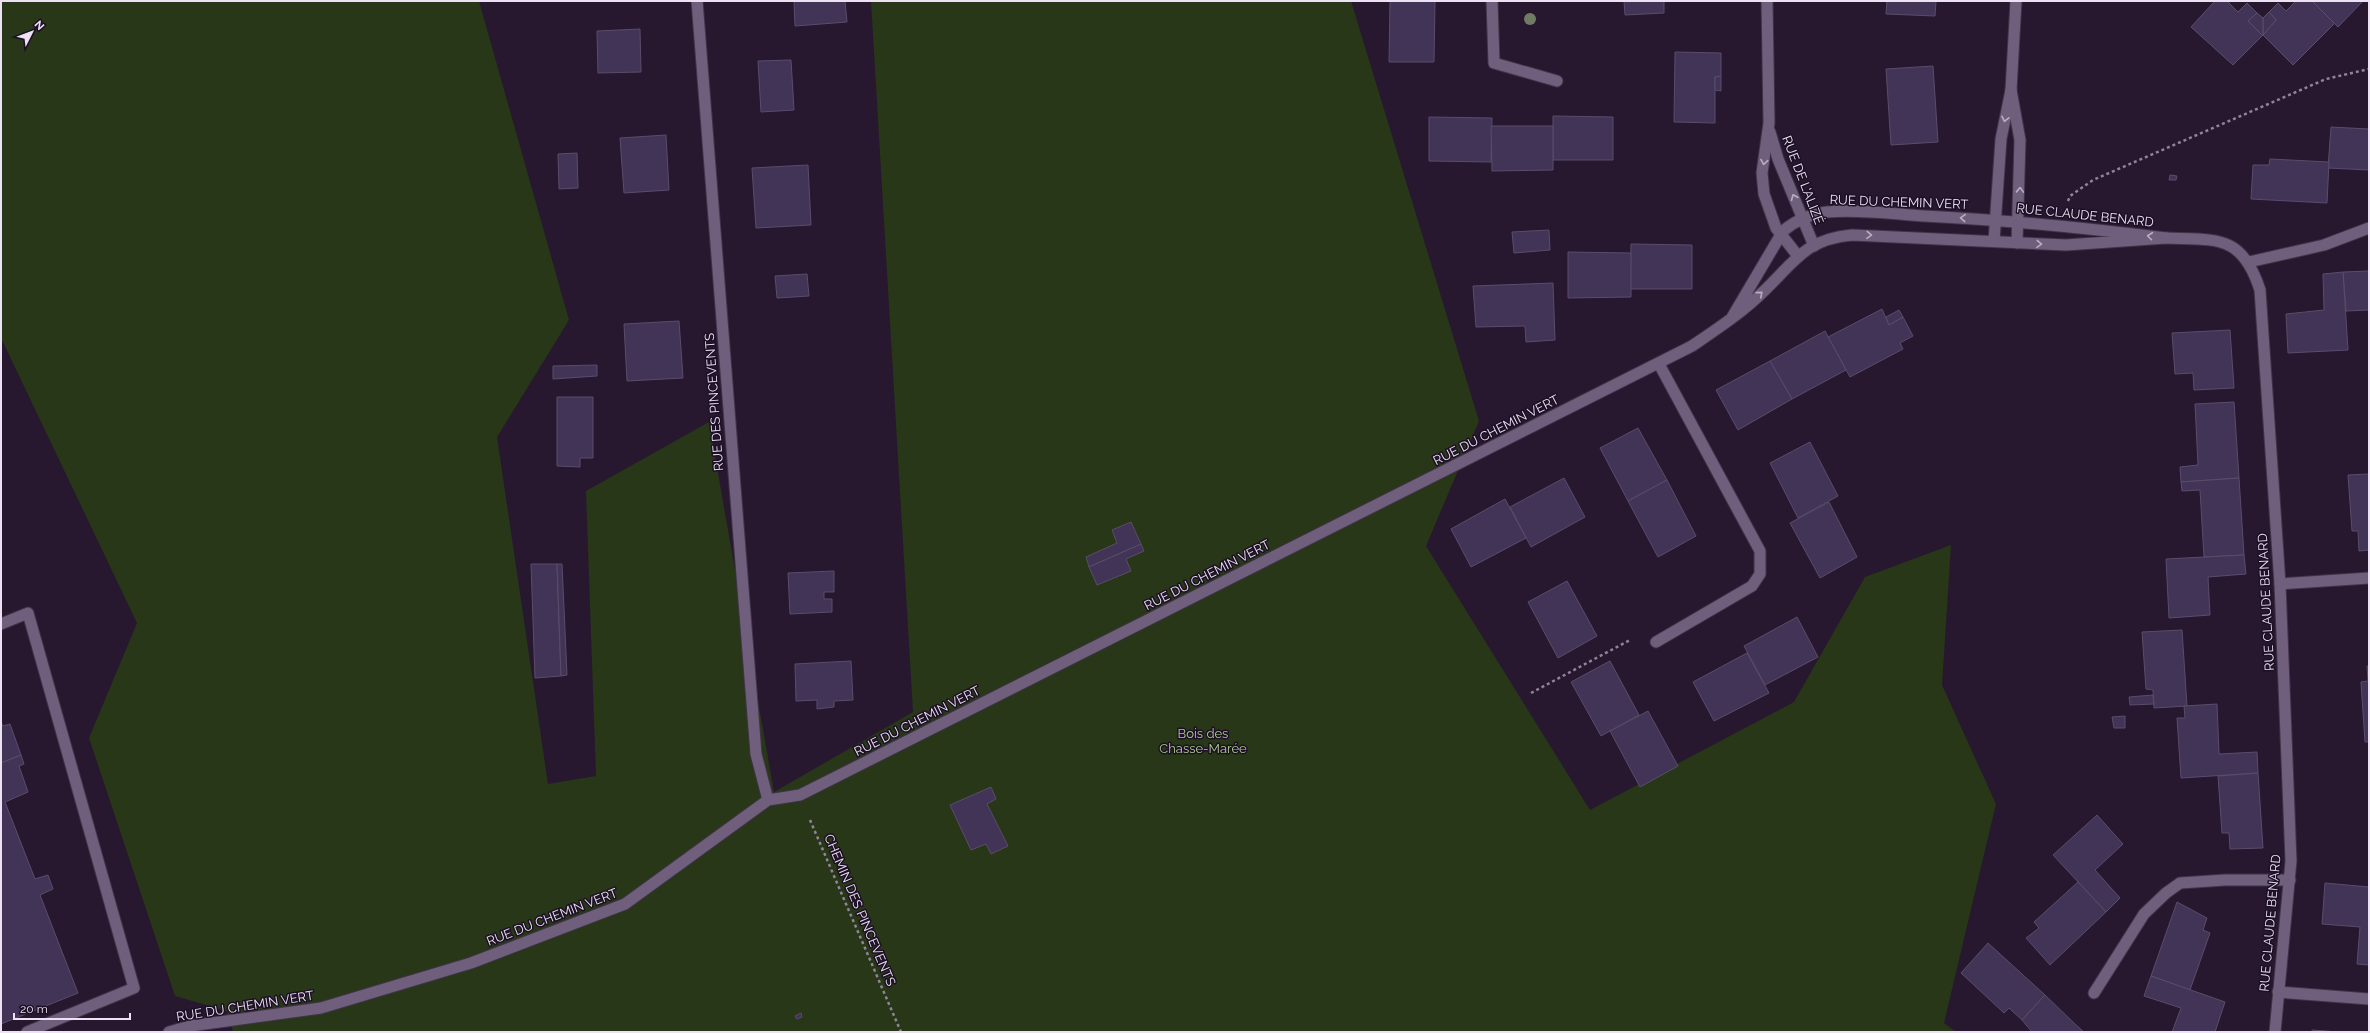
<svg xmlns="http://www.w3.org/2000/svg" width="2370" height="1033" viewBox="0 0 2370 1033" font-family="Raleway,sans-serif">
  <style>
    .green { fill: #273717 }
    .building { fill: #423456; stroke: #594d6a }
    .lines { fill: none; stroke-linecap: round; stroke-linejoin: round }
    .service-casing { stroke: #403448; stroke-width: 13 }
    .minor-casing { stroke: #403448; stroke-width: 13 }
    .path { stroke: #908498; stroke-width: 2.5; stroke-dasharray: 3 3; stroke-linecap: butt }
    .service { stroke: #705f7c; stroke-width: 11 }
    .minor { stroke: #705f7c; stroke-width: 11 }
    .tree { fill: #707b64 }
    .oneway { stroke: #baaec3 }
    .labels { text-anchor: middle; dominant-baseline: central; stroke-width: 3; stroke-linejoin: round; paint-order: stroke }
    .street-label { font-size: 13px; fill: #ece2f3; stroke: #1d0f26 }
    .park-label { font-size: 13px; fill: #abcc8e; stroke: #1d0f26 }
  </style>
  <rect width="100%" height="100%" fill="#271830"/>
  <path class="green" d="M1,1H479L569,320L497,437L548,784L596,776L586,491L709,422L774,792L913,712L871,1H1351L1479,421L1426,546L1590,810L1794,702L1865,577L1951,545L1942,685L1996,804L1944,1023L1956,1032H233L227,1011L175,996L89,738L137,623L1,338Z"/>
  <g class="building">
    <path d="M794,1H845L847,22L795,26Z"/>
    <path d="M1390,1H1435L1434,62H1389Z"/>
    <path d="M1624,1H1664V13L1625,15Z"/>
    <path d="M1887,1H1936L1935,16L1886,14Z"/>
    <path d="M2215,1H2227L2238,12L2247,3L2257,13L2248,21L2263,35L2233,65L2191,27Z"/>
    <path d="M2296,1H2312L2335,23L2293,65L2263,35L2276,20L2269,12L2278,3L2286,11Z"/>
    <path d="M2312,1H2363L2338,27Z"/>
    <path d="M2269,12L2276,20L2263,35V18Z"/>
    <path d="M2257,13L2263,18V36L2248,21Z"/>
    <path d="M640,29L641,72L598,73L597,31Z"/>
    <path d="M1675,52L1721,53V76L1715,77V123L1674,122Z"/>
    <path d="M791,60L794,110L761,112L758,61Z"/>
    <path d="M1933,66L1938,142L1891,145L1886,69Z"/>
    <path d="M1721,76V91L1715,90V77Z"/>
    <path d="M1553,116L1613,117V160H1553Z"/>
    <path d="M1429,117L1492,118L1491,162L1429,161Z"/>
    <path d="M1491,126H1553V170L1492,171Z"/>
    <path d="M2331,127L2369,129V170L2328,168Z"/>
    <path d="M666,135L669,190L624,193L620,138Z"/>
    <path d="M577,153L578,188L559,189L558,154Z"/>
    <path d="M2270,159L2329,162L2327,203L2251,199L2253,165H2269Z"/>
    <path d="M808,165L811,225L756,228L752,168Z"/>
    <path d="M2170,175L2177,176L2176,180H2169Z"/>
    <path d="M1549,230L1550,250L1514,253L1512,232Z"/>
    <path d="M1631,244L1692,245V289H1630Z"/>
    <path d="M1568,252L1631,253V297L1568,298Z"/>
    <path d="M2369,271V310L2346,311L2343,272Z"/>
    <path d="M2343,272L2348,350L2288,353L2286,314L2324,310L2323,274Z"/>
    <path d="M807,274L809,296L777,298L775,276Z"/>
    <path d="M1553,283L1555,340L1526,342L1525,326L1476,327L1473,286Z"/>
    <path d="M1882,309L1889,325L1903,317L1913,336L1900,343L1903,349L1850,377L1828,337Z"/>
    <path d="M1899,310L1903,317L1889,325L1886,317Z"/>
    <path d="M679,321L683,378L627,381L624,324Z"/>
    <path d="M2230,330L2234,388L2194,390L2193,373L2175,374L2172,333Z"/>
    <path d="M1825,331L1846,370L1792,399L1770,361Z"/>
    <path d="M1770,361L1792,399L1738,430L1716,390Z"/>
    <path d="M597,365V376L553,379V366Z"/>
    <path d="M557,397H593V458H580V467L557,466Z"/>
    <path d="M2234,402L2239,478L2181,482L2180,467L2198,465L2195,404Z"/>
    <path d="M1638,428L1667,480L1628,501L1600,448Z"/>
    <path d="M1810,442L1838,496L1798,518L1770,463Z"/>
    <path d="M2369,474V550L2359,551L2358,531H2352L2348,475Z"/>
    <path d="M1564,478L1585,517L1531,547L1510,507Z"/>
    <path d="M2239,478L2244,555L2204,557L2200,490L2182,491L2181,482Z"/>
    <path d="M1667,480L1696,536L1658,557L1628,501Z"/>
    <path d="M1505,499L1526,538L1471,567L1451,529Z"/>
    <path d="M1829,502L1857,557L1820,578L1790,523Z"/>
    <path d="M1131,522L1141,544L1089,567L1086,557L1117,543L1112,530Z"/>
    <path d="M1141,544L1144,551L1126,559L1131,571L1097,585L1089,567Z"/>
    <path d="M2244,555L2246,574L2208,577L2210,615L2169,618L2166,559Z"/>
    <path d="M531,564H557L561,676L535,678Z"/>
    <path d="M557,564H562L567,675L561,676Z"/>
    <path d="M834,571V592H824V599H832V612L790,614L788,573Z"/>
    <path d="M1567,581L1597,636L1558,658L1528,602Z"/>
    <path d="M1797,617L1818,657L1765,685L1744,646Z"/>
    <path d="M2182,630L2187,706L2154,708L2153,690L2146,689L2142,632Z"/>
    <path d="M1747,653L1769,693L1714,721L1693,682Z"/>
    <path d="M851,661L853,700L834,701V707L817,709V700L796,701L795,664Z"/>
    <path d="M1610,661L1639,715L1601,736L1571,682Z"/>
    <path d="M2367,666H2369V742H2365L2361,682L2368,681Z"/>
    <path d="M2153,695L2154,704L2130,705L2129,697Z"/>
    <path d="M2217,704L2219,754L2257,752L2258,773L2181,778L2177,718H2185L2184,706Z"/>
    <path d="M1648,711L1678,766L1640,787L1610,731Z"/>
    <path d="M2125,716V728H2114L2112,717Z"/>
    <path d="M1,722L3,726L10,724L21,755L1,763Z"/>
    <path d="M21,755L24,764L19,766L28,792L5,802L35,879L48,875L53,889L40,895L78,993L1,1024V763Z"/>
    <path d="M2258,773L2263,848L2230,849L2229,833H2222L2218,776Z"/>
    <path d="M991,787L996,799L987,804L1008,846L991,854L986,844L971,850L950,805Z"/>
    <path d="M2097,815L2123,844L2095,870L2120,898L2106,912L2053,855Z"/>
    <path d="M2078,882L2106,912L2050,965L2026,938L2039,928L2034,922Z"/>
    <path d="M2325,883L2369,887V965L2357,964L2360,927L2322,924Z"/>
    <path d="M2177,902L2207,918L2203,930L2210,933L2190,990L2151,976Z"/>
    <path d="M1988,943L2045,995L2022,1020L2009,1008L2004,1013L1961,973Z"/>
    <path d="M2151,976L2225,1002L2215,1032H2172L2181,1008L2144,996Z"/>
    <path d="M2045,995L2075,1024L2084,1032H2032L2022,1020Z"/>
    <path d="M801,1013L802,1017L797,1019L795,1016Z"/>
    <path d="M2312,1030L2339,1032H2312Z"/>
  </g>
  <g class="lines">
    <g class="service-casing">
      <path id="service" d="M1,624L28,613L134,988L27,1032"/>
    </g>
    <g class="minor-casing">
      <g id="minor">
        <path d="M697,1L756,754L768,800"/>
        <path d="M1492,1L1494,63L1557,81"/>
        <path d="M1767,1L1769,123L1762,173L1764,194L1776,228L1798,256"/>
        <path d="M2011,90L2016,1"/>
        <path d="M1770,132L1778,159L1814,246"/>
        <path d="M2166,238C2217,240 2242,234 2260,290L2280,584L2291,861L2275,1032"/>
        <path d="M1994,241L2001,139L2011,90L2020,140L2017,243"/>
        <path d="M2249,262L2324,245L2369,228"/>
        <path d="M2280,584L2369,578"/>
        <path d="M1656,642L1752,586L1760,574V551L1659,364"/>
        <path d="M2278,992L2369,999"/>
        <path d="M2094,993L2144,914L2166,893L2180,883L2225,880H2290"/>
        <path d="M169,1032L190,1026L321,1008L471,963L625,904L768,800L800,795L1692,346C1717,329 1743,312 1765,290C1795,261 1806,239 1852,235L2066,245L2166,238C2086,228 2005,220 1924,216C1893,214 1859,209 1827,212C1811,214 1796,220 1783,231L1731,319"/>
      </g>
    </g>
    <g class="path">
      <path d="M2068,201L2070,196L2093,180L2326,79L2369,69"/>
      <path d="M1531,693L1630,640"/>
      <path d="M810,820L901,1032"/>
    </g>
    <use href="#service" class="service"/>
    <use href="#minor" class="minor"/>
  </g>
  <circle class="tree" cx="1530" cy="19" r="6"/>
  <defs><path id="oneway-chevron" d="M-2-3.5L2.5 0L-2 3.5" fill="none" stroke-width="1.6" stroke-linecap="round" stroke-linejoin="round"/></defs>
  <g class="oneway">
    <use href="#oneway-chevron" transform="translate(2005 119) rotate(102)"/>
    <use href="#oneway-chevron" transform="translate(1764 162) rotate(99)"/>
    <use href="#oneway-chevron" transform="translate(2020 190) rotate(-88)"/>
    <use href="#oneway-chevron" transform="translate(1794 197) rotate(-113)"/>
    <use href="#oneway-chevron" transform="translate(1963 218) rotate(-177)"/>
    <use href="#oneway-chevron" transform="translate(1869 235) rotate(3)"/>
    <use href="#oneway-chevron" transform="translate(2150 236) rotate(-173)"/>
    <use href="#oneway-chevron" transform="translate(2039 244) rotate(3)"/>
    <use href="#oneway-chevron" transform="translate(1760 294) rotate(-41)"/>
  </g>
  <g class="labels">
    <g class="street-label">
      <text transform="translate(1803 180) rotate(69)">RUE DE L'ALIZÉ</text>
      <text transform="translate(1899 202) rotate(2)">RUE DU CHEMIN VERT</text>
      <text transform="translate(2085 215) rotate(6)">RUE CLAUDE BENARD</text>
      <text transform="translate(714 402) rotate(-94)">RUE DES PINCEVENTS</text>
      <text transform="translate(1496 430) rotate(-27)">RUE DU CHEMIN VERT</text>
      <text transform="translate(1207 575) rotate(-27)">RUE DU CHEMIN VERT</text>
      <text transform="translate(2266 602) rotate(-93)">RUE CLAUDE BENARD</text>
      <text transform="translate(917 721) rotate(-27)">RUE DU CHEMIN VERT</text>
      <text transform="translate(860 910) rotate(67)">CHEMIN DES PINCEVENTS</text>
      <text transform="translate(552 917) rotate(-21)">RUE DU CHEMIN VERT</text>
      <text transform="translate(2270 923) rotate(-85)">RUE CLAUDE BENARD</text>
      <text transform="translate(245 1006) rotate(-9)">RUE DU CHEMIN VERT</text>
    </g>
    <g class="park-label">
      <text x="1203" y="733">Bois des<tspan x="1203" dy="15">Chasse-Marée</tspan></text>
    </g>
  </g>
  <rect width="2370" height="1033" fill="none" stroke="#ece2f3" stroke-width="4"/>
  <g transform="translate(32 32) rotate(48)" stroke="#1d0f26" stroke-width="3" paint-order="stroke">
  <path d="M0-3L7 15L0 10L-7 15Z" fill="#ece2f3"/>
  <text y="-6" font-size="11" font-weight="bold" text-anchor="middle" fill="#ece2f3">N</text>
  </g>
  <path d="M14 1013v6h116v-6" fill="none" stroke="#ece2f3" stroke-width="2"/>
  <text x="20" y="1013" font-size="12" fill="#ece2f3" stroke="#1d0f26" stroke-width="3" paint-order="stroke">20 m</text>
</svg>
